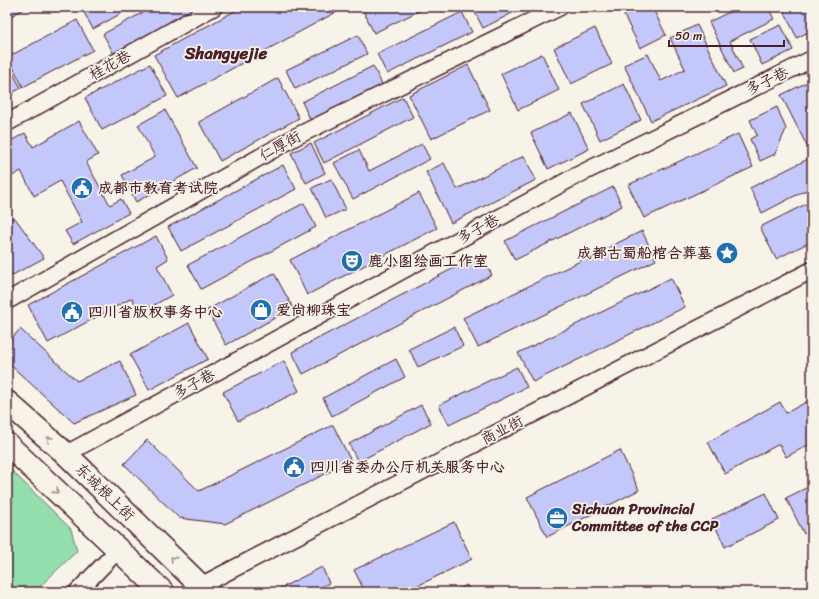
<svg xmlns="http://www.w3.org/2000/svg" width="819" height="599" viewBox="0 0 819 599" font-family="Sriracha,'LXGW WenKai TC',sans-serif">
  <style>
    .green { fill: #94ddad; stroke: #6f7e6c }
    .building { fill: #c4c7f9; stroke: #4a1f2b }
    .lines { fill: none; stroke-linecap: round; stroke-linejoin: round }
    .street-casing { stroke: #4a1f2b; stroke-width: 19 }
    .primary-casing { stroke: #4a1f2b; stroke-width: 25 }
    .street { stroke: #f7f3e8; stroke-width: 16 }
    .primary { stroke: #f7f3e8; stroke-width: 22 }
    .oneway { stroke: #a0898a }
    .labels { text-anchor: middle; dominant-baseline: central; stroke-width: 3.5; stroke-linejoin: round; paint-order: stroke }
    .street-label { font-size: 15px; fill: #4a1f2b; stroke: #f7f3e8 }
    .poi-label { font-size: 15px; font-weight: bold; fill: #4a1f2b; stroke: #f7f3e8; text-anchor: start }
    .quarter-label { font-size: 17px; font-weight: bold; fill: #4a1f2b; stroke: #f7f3e8 }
  </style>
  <rect width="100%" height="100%" fill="#f7f3e8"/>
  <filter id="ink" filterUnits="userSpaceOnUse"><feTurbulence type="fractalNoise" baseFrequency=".025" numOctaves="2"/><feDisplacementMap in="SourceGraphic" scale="8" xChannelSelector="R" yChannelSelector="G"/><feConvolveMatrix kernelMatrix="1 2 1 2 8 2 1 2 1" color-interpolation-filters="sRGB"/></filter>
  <g filter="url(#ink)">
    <g class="green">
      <path d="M7,466L71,529L77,551L34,592H7Z"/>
      <path d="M128,587L134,592H99Z"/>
    </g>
    <g class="building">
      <path d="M7,7H28L7,18Z"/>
      <path d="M81,7H118L122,13L93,29Z"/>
      <path d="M153,7H200L114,54L103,34Z"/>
      <path d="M242,7H338L340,10L178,98L154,55Z"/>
      <path d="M365,7H427L374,33L362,8Z"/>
      <path d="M472,7H524L483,28Z"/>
      <path d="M620,7H662L654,11L666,35L640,48Z"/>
      <path d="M739,7H768L774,19L730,41L743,69L734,73L709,22Z"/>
      <path d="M782,7H812V30L797,38Z"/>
      <path d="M462,12L472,32L387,74L377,54Z"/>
      <path d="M77,20L93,50L23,87L8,57Z"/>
      <path d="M697,25L726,86L651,121L624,65L648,54L661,81L685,69L670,38Z"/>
      <path d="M781,25L793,50L762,65L750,39Z"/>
      <path d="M595,28L612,64L571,84L554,48Z"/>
      <path d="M358,35L367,54L295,89L286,70Z"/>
      <path d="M542,54L559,90L518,110L501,74Z"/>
      <path d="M150,64L167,96L102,130L85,98Z"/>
      <path d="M468,65L490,110L431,139L409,95Z"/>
      <path d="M373,66L383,86L311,121L302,102Z"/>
      <path d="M13,73L21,88L7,96V76Z"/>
      <path d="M278,78L299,118L220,161L199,122Z"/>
      <path d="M812,80V143L807,146L781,95Z"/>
      <path d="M624,84L641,120L600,140L583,104Z"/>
      <path d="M403,97L413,117L324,163L314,143Z"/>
      <path d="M777,107L786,129L775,154L760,161L750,139L757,135L750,120Z"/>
      <path d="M165,110L197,168L136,202L122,175L155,157L138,125Z"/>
      <path d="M572,113L589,149L548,169L531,133Z"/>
      <path d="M79,121L98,155L86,162L110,205L121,199L129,213L73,244L65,231L82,222L60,181L34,196L21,171L7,179V143L25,133L33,147Z"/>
      <path d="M738,134L753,167L644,218L628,185Z"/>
      <path d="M311,143L325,173L306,183L291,153Z"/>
      <path d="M422,144L430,159L353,199L334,163L359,150L369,171Z"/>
      <path d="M524,156L536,180L451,223L426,172L444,163L457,189Z"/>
      <path d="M812,157V187L762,213L750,188Z"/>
      <path d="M283,165L296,189L181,251L168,227Z"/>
      <path d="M331,179L346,209L326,218L312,188Z"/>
      <path d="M613,187L622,206L515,260L505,241Z"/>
      <path d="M419,193L437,228L307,295L290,260Z"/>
      <path d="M812,201V241L776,259L760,227Z"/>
      <path d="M304,203L316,227L201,289L188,265Z"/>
      <path d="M7,218H15L44,258L7,278Z"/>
      <path d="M642,231L656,260L478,347L463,318Z"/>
      <path d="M156,236L168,259L157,266L172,295L140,313L132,298L48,343L28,305Z"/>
      <path d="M481,254L492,275L303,374L292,352Z"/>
      <path d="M274,273L293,308L226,345L207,310Z"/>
      <path d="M671,278L685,307L533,382L518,353Z"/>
      <path d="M189,323L208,359L149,390L130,355Z"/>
      <path d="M454,327L463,346L418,367L409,349Z"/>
      <path d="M20,329L77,381L120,361L136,395L74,423L7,362V344Z"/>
      <path d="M396,359L405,377L332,416L323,398Z"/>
      <path d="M284,361L299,391L238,421L223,392Z"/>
      <path d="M517,367L527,387L449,425L439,405Z"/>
      <path d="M812,399V443L786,457L779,444L725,474L708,442L780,402L786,413Z"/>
      <path d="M421,405L431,423L358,462L349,444Z"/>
      <path d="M333,425L351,461L225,524L179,518L124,464L147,440L199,491Z"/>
      <path d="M620,450L639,490L547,537L527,497Z"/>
      <path d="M812,485V530L804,534L786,498Z"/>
      <path d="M766,493L779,520L725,547L712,519Z"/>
      <path d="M454,522L472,559L405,592H365L354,570Z"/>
      <path d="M322,567L329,583L311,592H273Z"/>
      <path d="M467,585L470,592H452Z"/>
    </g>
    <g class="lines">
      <g class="street-casing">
        <g id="street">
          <path d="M7,123L214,7"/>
          <path d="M7,301L297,136L560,7"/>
          <path d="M66,454L572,178L812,59"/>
          <path d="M77,592L118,550"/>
          <path d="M194,592L200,586L812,270"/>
        </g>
      </g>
      <g class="primary-casing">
        <g id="primary">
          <path d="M7,402L66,454L207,592"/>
          <path d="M7,444L163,592"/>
        </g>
      </g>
      <use href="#street" class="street"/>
      <use href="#primary" class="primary"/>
    </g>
    <defs><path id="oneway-chevron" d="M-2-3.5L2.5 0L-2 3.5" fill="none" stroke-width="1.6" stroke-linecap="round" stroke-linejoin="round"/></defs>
    <g class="oneway">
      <use href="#oneway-chevron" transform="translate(49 439) rotate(-138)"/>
      <use href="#oneway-chevron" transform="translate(56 491) rotate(44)"/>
      <use href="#oneway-chevron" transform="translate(173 559) rotate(-136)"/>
    </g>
  </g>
  <defs>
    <g id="civic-disc" transform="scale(1.15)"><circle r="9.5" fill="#1f6fb2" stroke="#f7f3e8"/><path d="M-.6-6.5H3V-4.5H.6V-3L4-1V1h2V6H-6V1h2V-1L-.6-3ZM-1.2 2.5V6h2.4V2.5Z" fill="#fff"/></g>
    <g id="sight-disc" transform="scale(1.15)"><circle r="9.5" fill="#1f6fb2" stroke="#f7f3e8"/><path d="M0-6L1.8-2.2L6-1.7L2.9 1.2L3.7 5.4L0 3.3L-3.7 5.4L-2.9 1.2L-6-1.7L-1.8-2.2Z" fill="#fff"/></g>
    <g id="theatre-disc" transform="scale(1.15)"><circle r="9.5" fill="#1f6fb2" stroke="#f7f3e8"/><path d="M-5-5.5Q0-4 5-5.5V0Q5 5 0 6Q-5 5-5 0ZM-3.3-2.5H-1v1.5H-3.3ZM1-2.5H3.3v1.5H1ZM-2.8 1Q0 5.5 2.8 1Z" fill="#fff"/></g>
    <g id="shop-disc" transform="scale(1.15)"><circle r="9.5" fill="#1f6fb2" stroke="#f7f3e8"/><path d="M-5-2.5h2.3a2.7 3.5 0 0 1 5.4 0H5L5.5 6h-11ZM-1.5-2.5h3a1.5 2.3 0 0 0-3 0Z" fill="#fff"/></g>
    <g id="office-disc" transform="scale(1.15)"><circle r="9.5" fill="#1f6fb2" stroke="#f7f3e8"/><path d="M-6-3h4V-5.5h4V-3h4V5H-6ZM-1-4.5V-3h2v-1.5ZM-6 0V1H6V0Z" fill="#fff"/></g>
  </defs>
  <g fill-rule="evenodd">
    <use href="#civic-disc" x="82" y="188"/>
    <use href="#sight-disc" x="727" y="253"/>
    <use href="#theatre-disc" x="352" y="261"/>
    <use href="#shop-disc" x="261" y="310"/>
    <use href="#civic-disc" x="72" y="312"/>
    <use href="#civic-disc" x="294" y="467"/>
    <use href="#office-disc" x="557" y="518"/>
  </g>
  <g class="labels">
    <g class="street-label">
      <text transform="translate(110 65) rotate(-29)">桂花巷</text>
      <text transform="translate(767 81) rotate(-26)">多子巷</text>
      <text transform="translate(280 146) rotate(-29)">仁厚街</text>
      <text transform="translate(478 229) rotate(-29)">多子巷</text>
      <text transform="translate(194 384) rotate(-29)">多子巷</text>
      <text transform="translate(502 430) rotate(-27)">商业街</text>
      <text transform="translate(105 492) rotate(44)">东城根上街</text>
    </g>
    <g class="poi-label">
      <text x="98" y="188">成都市教育考试院</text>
      <text x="712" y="253" text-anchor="end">成都古蜀船棺合葬墓</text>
      <text x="368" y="261">鹿小图绘画工作室</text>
      <text x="276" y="310">爱尚柳珠宝</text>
      <text x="88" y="312">四川省版权事务中心</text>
      <text x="310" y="467">四川省委办公厅机关服务中心</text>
      <text x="572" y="509">Sichuan Provincial<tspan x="572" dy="17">Committee of the CCP</tspan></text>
    </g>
    <g class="quarter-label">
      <text x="226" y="53">Shangyejie</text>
    </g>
  </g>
  <rect width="819" height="599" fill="none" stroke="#f7f3e8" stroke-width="24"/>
  <rect x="12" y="12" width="795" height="575" fill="none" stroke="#4a1f2b" stroke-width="1.5" filter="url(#ink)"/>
  <path d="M669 40v6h115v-6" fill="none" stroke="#4a1f2b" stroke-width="2"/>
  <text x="675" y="40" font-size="12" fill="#4a1f2b" stroke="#f7f3e8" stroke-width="3" paint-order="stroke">50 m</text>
</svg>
